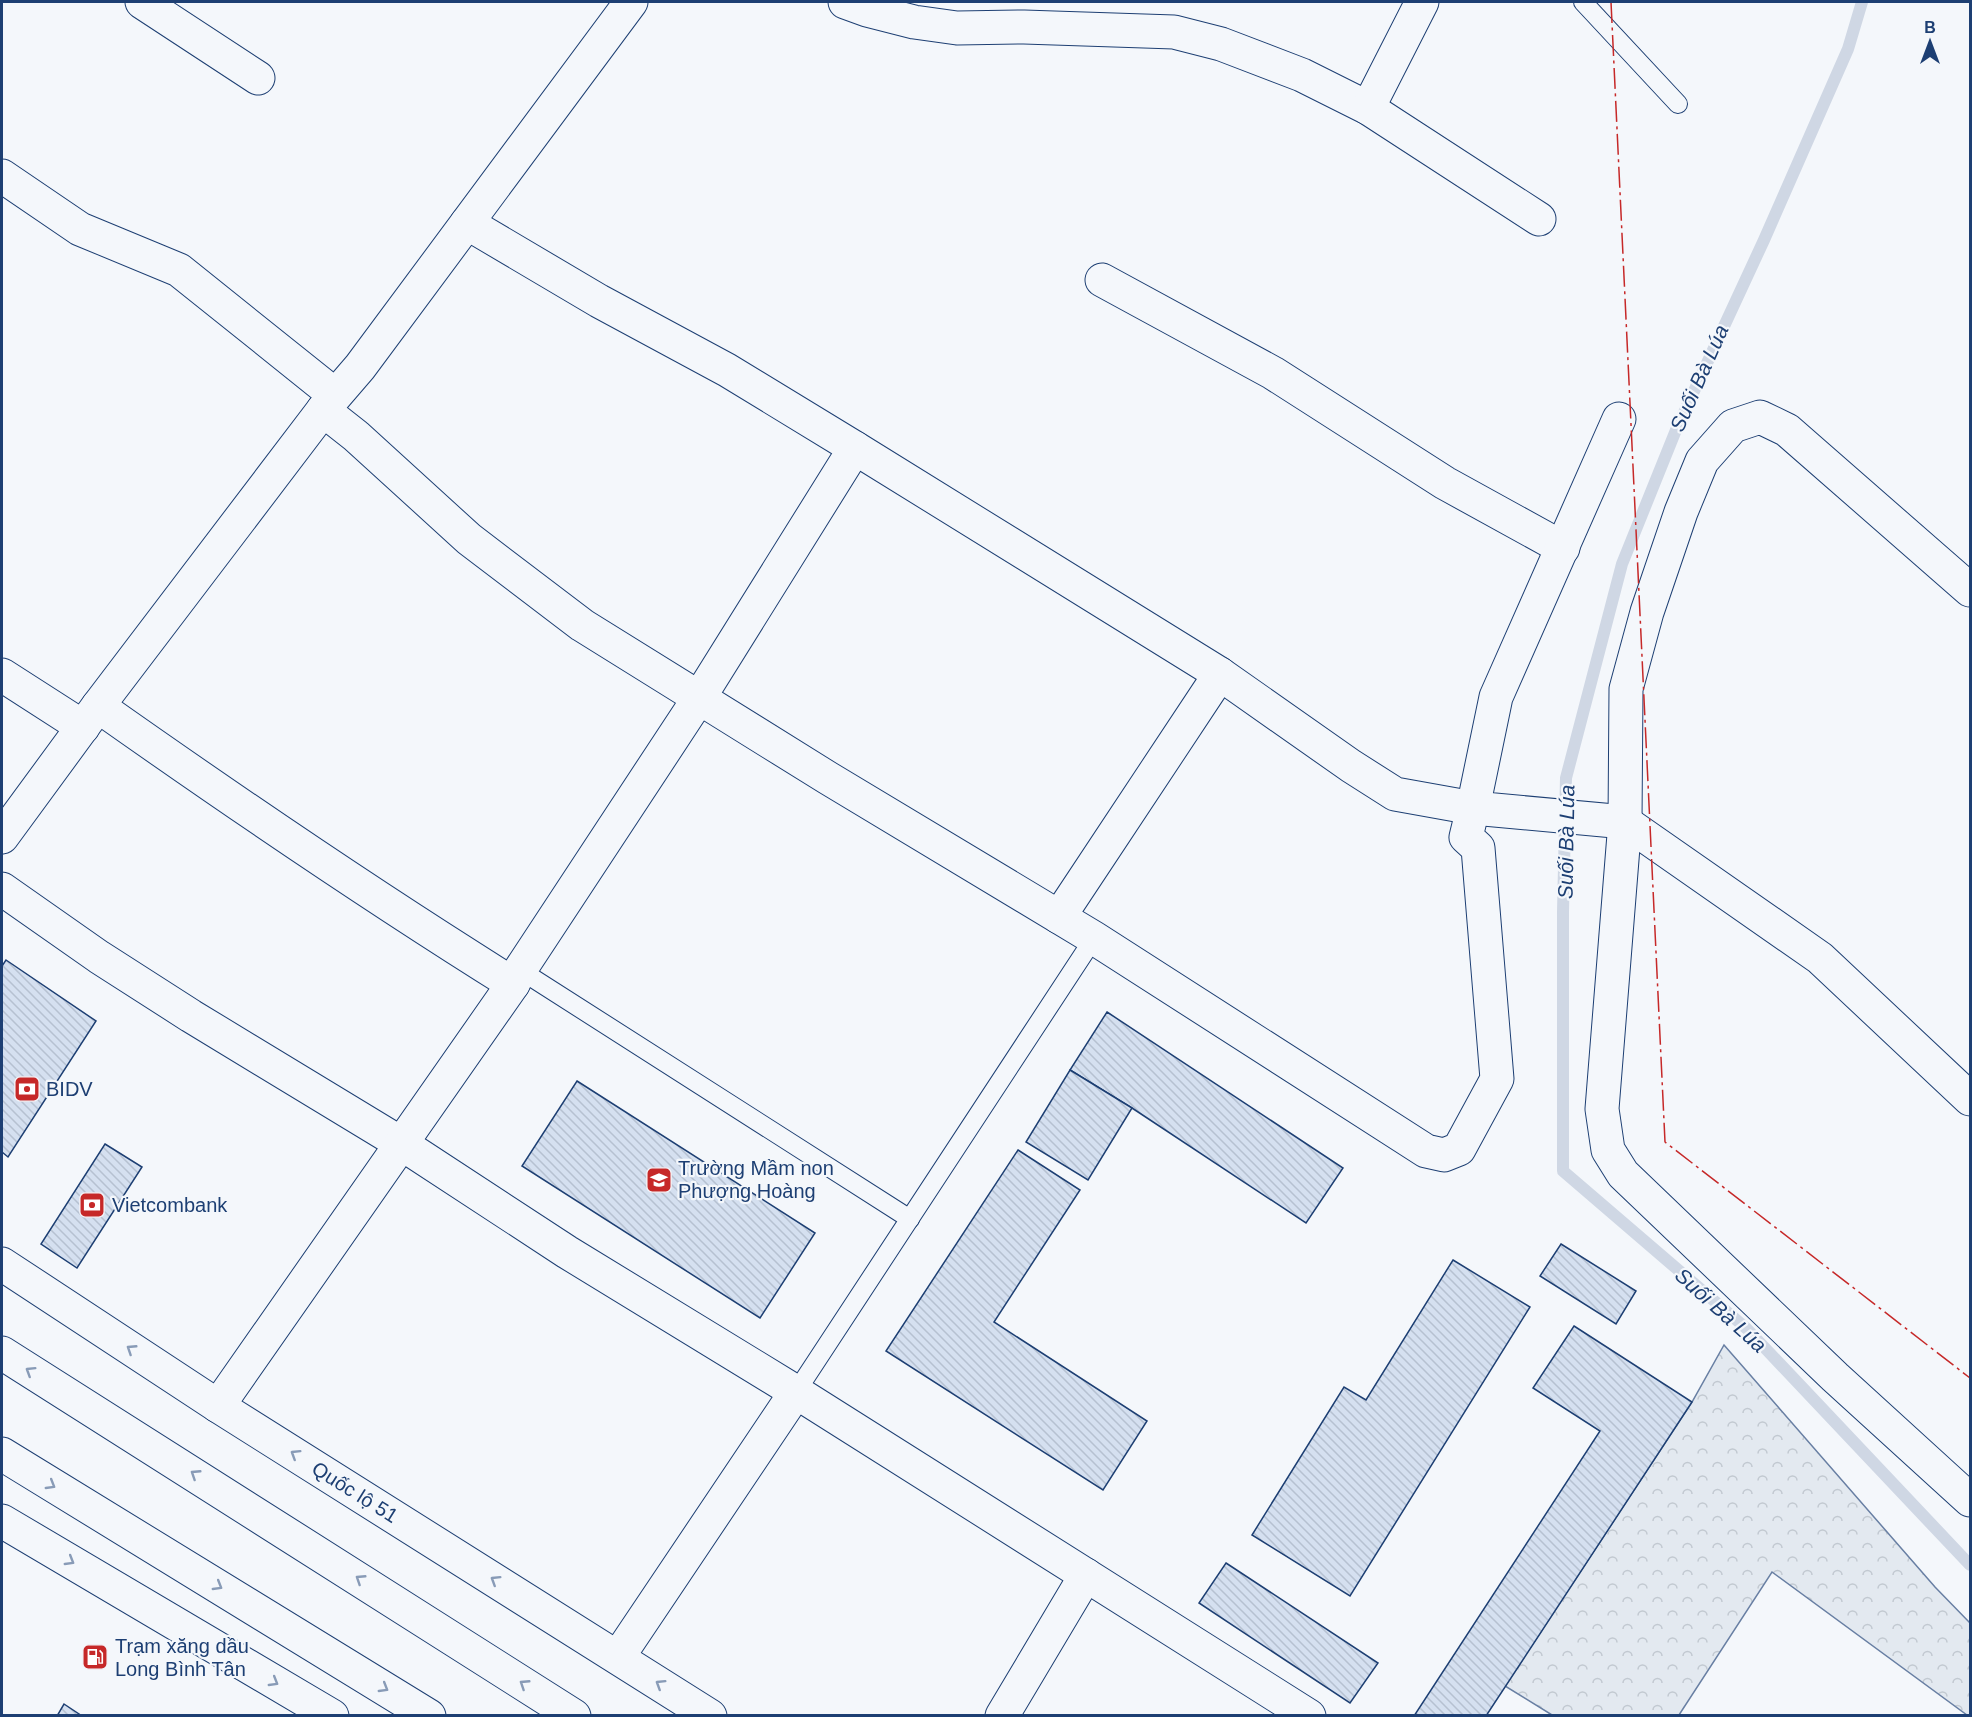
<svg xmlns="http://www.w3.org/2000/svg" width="1972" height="1717" viewBox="0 0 1972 1717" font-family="Helvetica,sans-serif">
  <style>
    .forest { fill: url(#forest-crowns); stroke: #687fa3; stroke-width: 1.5 }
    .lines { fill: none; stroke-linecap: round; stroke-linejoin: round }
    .stream { stroke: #cfd7e4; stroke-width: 12 }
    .building { fill: url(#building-back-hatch); stroke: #1d3f73; stroke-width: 1.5 }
    .service-casing { stroke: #1d3f73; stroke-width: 20 }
    .minor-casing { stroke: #1d3f73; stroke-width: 35 }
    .primary-casing { stroke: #1d3f73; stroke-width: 35 }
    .trunk-casing { stroke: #1d3f73; stroke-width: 35 }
    .service { stroke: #f4f7fb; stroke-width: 18 }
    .minor { stroke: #f4f7fb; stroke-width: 33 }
    .primary { stroke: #f4f7fb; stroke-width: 33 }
    .trunk { stroke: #f4f7fb; stroke-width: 33 }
    .power { stroke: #c62828; stroke-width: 1.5; stroke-dasharray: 21 4.5 3 4.5; stroke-linecap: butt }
    .oneway { stroke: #889bb7 }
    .labels { text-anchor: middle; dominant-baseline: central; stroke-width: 4.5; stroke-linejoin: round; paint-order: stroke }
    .poi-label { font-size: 20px; fill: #1d3f73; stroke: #f4f7fb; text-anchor: start }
    .street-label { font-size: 20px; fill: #1d3f73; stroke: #f4f7fb }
    .water-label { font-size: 21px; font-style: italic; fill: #1d3f73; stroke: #f4f7fb }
  </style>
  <defs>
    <pattern id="forest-crowns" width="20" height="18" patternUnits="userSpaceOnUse" patternTransform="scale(1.5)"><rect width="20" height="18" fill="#e3e9f0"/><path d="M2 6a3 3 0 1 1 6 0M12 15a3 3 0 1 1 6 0" fill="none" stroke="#c2c9d1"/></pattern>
    <pattern id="building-back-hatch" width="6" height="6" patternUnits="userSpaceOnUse" patternTransform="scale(1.5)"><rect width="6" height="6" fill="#d5e0f0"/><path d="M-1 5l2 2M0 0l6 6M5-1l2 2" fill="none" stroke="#b6c1d1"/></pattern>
  </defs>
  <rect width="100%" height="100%" fill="#f4f7fb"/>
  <path class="forest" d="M1724,1345L1935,1587L1970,1623V1715H1967L1772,1572L1679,1715H1552L1505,1686L1692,1402Z"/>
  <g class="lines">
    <path class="stream" d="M1862,2L1848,49L1764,240L1676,430L1622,564L1566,778L1563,912V1171L1747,1329L1970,1565"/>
  </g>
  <g class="building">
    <path d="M6,960L96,1021L8,1157L2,1152V966Z"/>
    <path d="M1107,1012L1343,1168L1306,1223L1132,1108L1070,1070Z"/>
    <path d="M1070,1070L1132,1108L1088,1180L1026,1142Z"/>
    <path d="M577,1081L815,1233L760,1318L522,1166Z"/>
    <path d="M105,1144L142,1167L77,1268L41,1244Z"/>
    <path d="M1018,1150L1080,1190L994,1322L1147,1421L1103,1490L886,1351Z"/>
    <path d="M1561,1244L1636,1291L1616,1324L1540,1276Z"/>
    <path d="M1453,1260L1530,1307L1350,1596L1252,1535L1344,1387L1366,1400Z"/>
    <path d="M1574,1326L1692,1402L1486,1716H1414L1600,1431L1533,1388Z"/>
    <path d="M1226,1563L1378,1663L1350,1703L1199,1603Z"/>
    <path d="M64,1704L82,1716H57Z"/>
  </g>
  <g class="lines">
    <g class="service-casing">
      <g id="service">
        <path d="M1583,2L1678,104"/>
        <path d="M520,970L910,1219"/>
        <path d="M796,1392L1094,938"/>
      </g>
    </g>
    <g class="minor-casing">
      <g id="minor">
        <path d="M142,2L258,78"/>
        <path d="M845,2L867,10L914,22L957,28L1024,27L1174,32L1221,44L1302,75L1368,108L1539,219"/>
        <path d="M1368,108L1422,2"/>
        <path d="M2,176L80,229L179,270L335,395"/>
        <path d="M1102,280L1273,373L1445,483L1563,548"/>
        <path d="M323,410L356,436L469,539L582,625L828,778L1094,938L1426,1151L1444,1155L1459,1149L1497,1079L1478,848L1466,837L1473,808L1395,794L1351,766L1220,674L855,448L727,370L599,301L467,223"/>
        <path d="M1619,419L1496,697L1473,808L1625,822L1820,958L1970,1099"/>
        <path d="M1970,590L1787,430L1760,417L1733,426L1702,461L1681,512L1647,612L1626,689L1625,822L1602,1109L1608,1150L1623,1174L1835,1377L1970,1500"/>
        <path d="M2,675L83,727"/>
        <path d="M98,706C234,802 372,896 513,984"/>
        <path d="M2,837L98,706L323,410L360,367L631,2"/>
        <path d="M2,889L99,957L191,1016L402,1144L567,1252L796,1392L1309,1716"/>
        <path d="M1059,917L1220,674"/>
        <path d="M218,1406L513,984L520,970L699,698L855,448"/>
        <path d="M618,1657L796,1392"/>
        <path d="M1002,1716L1086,1575"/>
      </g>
    </g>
    <g class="primary-casing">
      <g id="primary">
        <path d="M2,1264L218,1406L710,1716"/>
        <path d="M2,1521L332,1716"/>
      </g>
    </g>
    <g class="trunk-casing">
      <g id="trunk">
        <path d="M2,1353L574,1716"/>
        <path d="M2,1454L429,1716"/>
      </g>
    </g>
    <use href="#service" class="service"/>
    <use href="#minor" class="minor"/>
    <use href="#primary" class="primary"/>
    <use href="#trunk" class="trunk"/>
    <path class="power" d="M1611,2L1665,1142L1970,1378"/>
  </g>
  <defs><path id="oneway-chevron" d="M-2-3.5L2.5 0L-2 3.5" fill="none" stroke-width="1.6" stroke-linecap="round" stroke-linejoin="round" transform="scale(1.5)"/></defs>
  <g class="oneway">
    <use href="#oneway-chevron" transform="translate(131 1349) rotate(-147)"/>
    <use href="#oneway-chevron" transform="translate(30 1371) rotate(-148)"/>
    <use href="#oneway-chevron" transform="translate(295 1454) rotate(-148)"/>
    <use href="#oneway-chevron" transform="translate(195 1474) rotate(-147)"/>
    <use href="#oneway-chevron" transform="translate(51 1485) rotate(31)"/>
    <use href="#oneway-chevron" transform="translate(70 1561) rotate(31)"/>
    <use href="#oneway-chevron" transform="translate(360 1579) rotate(-147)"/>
    <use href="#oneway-chevron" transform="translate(495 1580) rotate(-148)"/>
    <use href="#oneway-chevron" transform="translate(218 1586) rotate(31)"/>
    <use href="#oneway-chevron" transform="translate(274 1682) rotate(31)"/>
    <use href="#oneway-chevron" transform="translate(524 1684) rotate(-147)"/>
    <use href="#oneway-chevron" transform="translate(660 1684) rotate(-148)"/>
    <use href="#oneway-chevron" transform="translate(384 1688) rotate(31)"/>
  </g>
  <defs>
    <g id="bank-square" transform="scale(1.35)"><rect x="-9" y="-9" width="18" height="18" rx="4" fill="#c62828" stroke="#f4f7fb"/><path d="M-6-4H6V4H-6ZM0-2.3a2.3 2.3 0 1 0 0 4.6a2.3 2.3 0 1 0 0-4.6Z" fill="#fff"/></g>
    <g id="school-square" transform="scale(1.35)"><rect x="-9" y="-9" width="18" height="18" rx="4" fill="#c62828" stroke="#f4f7fb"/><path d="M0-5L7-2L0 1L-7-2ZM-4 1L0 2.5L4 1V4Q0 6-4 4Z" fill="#fff"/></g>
    <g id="fuel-square" transform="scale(1.35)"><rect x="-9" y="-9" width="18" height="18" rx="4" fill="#c62828" stroke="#f4f7fb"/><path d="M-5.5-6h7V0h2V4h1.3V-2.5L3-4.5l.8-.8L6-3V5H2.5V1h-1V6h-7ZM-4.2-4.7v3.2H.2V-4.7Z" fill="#fff"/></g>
  </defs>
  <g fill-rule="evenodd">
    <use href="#bank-square" x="27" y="1089"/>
    <use href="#school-square" x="659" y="1180"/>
    <use href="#bank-square" x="92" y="1205"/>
    <use href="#fuel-square" x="95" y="1657"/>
  </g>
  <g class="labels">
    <g class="poi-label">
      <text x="46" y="1089">BIDV</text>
      <text x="678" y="1168">Trường Mầm non<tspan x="678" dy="23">Phượng Hoàng</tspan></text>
      <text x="112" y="1205">Vietcombank</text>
      <text x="115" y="1646">Trạm xăng dầu<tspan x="115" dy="23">Long Bình Tân</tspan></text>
    </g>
    <g class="street-label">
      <text transform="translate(355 1492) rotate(32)">Quốc lộ 51</text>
    </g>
    <g class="water-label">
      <text transform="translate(1699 378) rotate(-66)">Suối Bà Lúa</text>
      <text transform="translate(1566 842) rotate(-89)">Suối Bà Lúa</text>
      <text transform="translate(1721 1310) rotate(42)">Suối Bà Lúa</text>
    </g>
  </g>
  <rect width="1972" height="1717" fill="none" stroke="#1d3f73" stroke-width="6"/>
  <g transform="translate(1930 42)" stroke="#f4f7fb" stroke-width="4.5" paint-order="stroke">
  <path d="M0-4.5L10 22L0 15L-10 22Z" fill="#1d3f73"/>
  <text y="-9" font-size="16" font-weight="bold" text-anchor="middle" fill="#1d3f73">B</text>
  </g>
</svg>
